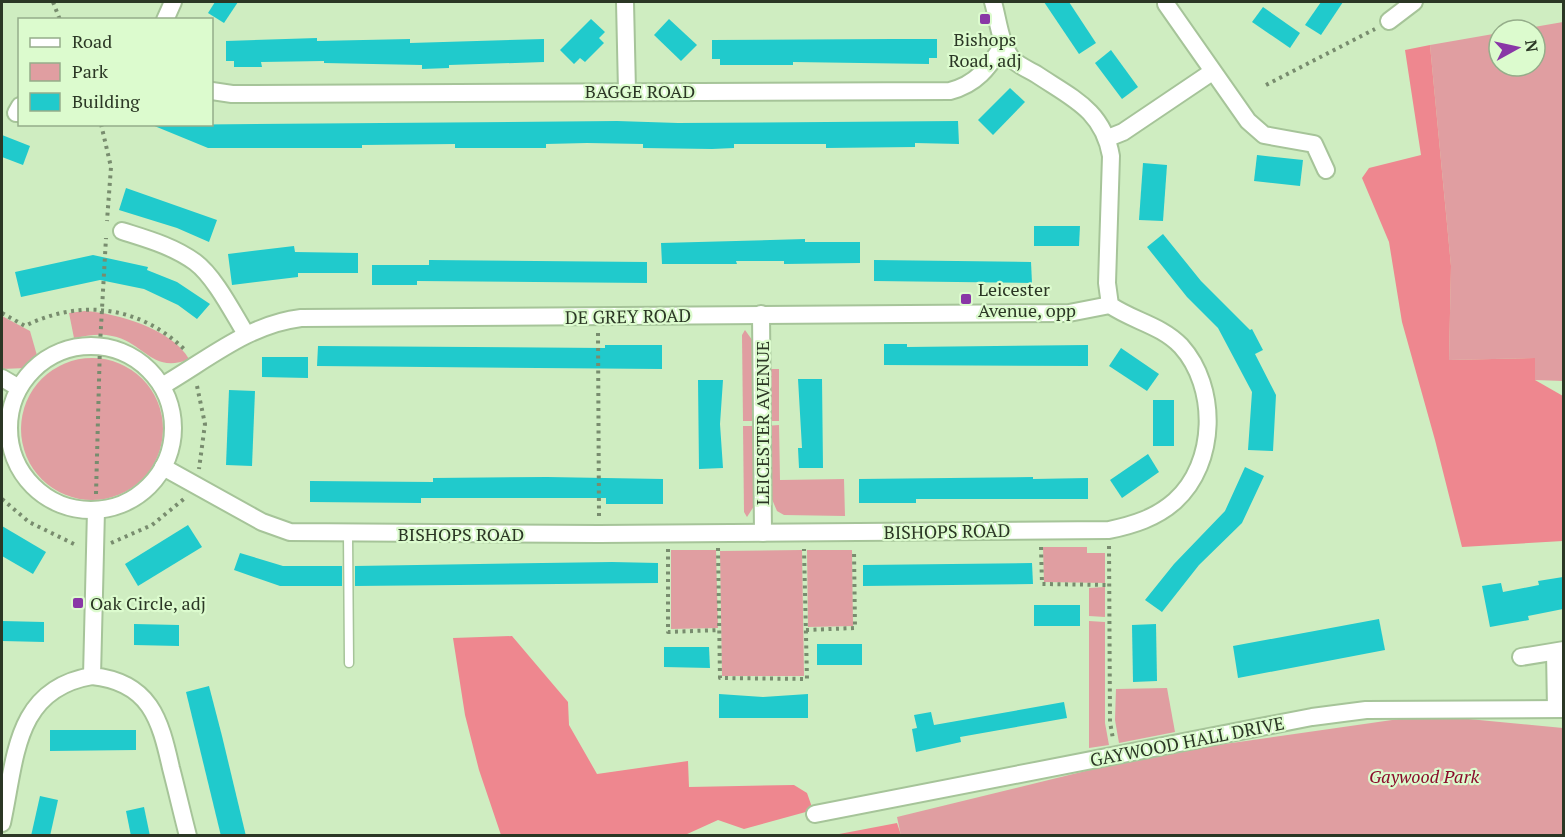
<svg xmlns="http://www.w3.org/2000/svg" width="1565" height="837" viewBox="0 0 1565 837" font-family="'PT Serif',serif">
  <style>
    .green { fill: #e09ea1 }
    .forest { fill: #ee878f }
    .building { fill: #20cacc }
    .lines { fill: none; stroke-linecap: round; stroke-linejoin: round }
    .lane-casing { stroke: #a6c499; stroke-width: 11 }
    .street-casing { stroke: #a6c499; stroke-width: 20 }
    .path { stroke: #788c6e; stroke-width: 4; stroke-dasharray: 3 4.5; stroke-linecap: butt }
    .lane { stroke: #fff; stroke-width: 8 }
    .street { stroke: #fff; stroke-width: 16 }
    .poi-dot { fill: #8937a6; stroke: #dcfbce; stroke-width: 2 }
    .labels { text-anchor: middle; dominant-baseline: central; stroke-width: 4.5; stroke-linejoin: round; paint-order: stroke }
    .poi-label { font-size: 18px; fill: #2b3725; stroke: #dcfbce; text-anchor: start }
    .street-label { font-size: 18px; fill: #2b3725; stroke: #dcfbce }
    .park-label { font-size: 18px; font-style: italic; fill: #8a0c2b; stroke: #dcfbce }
  </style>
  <rect width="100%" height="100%" fill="#cfedc1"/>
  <g class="green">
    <path d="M1563,22V381L1535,380L1534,358L1449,360L1451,266L1430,45L1499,33V66H1535V30H1517Z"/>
    <path d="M85,311C117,313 172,329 189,359C153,375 144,342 112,336C100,333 86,336 74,338L69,313Z"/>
    <path d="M2,316L30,331L38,359L26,368L2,369Z"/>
    <path d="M745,330L755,344L756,421H743L742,335Z"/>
    <circle cx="92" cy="429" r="71"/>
    <rect x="765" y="369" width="14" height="52"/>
    <path d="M779,425L780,480L844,479L845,516L784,515L777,511L771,497H765V426Z"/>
    <path d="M743,426H756V503L747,517L744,512Z"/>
    <path d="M1043,547H1087V553H1105V583L1044,582Z"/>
    <path d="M671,550H716L718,628L671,629Z"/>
    <path d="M802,550L804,676H722L720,551Z"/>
    <path d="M807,550H852L853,626L808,627Z"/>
    <path d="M1105,587V617L1089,616V588Z"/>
    <path d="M1089,621L1105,622V723L1109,745L1089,748Z"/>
    <path d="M1167,688L1175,732L1119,743L1115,720L1116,689Z"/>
    <path d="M1427,715L1563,728V835L901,836L897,817L1155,754Z"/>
  </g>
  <g class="forest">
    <path d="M1430,45L1451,266L1449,360L1535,358V380L1563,396V541L1462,547L1435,440L1402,322L1389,242L1362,178L1369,168L1421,155L1405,50Z"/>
    <path d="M512,636L568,702L569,725L597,774L688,761L689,787L794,785L807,793L813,810L744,829L718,820L685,835H501L479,770L465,715L453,638Z"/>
    <path d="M897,823L901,835H834Z"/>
  </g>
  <g class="building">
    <path d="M215,2H238L224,23L208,13Z"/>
    <path d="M1044,2H1069L1096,43L1079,54Z"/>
    <path d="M1321,2H1343L1321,35L1305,25Z"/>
    <path d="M1263,7L1300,33L1290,48L1252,22Z"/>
    <path d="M591,19L605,32L599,38L604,43L585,62L580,58L574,64L560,50Z"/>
    <path d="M669,19L697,45L681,61L654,35Z"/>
    <path d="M317,38V41L410,39V43L544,39V62L449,65V68L422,69V65L324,63V61L261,62L262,67H234V61H226V41Z"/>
    <path d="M893,39H937V58H929V64L793,62V65H720V59H712V40Z"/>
    <path d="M1111,50L1138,87L1122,99L1095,63Z"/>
    <path d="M1010,88L1025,102L993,135L978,120Z"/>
    <path d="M617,121L678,123L958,121L959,144L915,143V147L826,148V144H734V148L712,149L643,148V144L587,143L546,144V148H455V144L362,145V148H208L152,125Z"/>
    <path d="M2,135L30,146L23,165L2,157Z"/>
    <path d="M1257,155L1303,160L1300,186L1254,181Z"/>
    <path d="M1143,163L1167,165L1163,221L1139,220Z"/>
    <path d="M126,188L217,220L209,242L177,228L119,210Z"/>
    <path d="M1034,226H1080L1079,246H1034Z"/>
    <path d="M1163,234L1201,281L1250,330L1252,329L1263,350L1255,354L1276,395L1273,451L1248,450L1252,392L1218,328L1187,297L1147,247Z"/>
    <path d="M805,239V242H860V263L784,264V261H736L737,264H662L661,243Z"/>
    <path d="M294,246L295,252L358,253V273H298V277L232,285L228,254Z"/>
    <path d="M93,255L148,267L147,270L177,282L210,304L197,319L178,305L144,289L100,280L21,297L15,272Z"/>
    <path d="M429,260L647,262V283L417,281V285H372V265H429Z"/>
    <path d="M874,260L1031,262L1032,283L874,281Z"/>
    <path d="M884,344H907V347L1088,345V366L884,365Z"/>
    <path d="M605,345H662V369L317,366L318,346L605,348Z"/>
    <path d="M1121,348L1159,374L1147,391L1109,366Z"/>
    <path d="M262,357H308V378L262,377Z"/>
    <path d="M798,379H822L823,468H799L798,448H802Z"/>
    <path d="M698,380H723L720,424L723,468L699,469Z"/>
    <path d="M229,390L255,391L252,466L226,465Z"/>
    <rect x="1153" y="400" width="21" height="46"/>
    <path d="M1148,454L1159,472L1122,498L1110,480Z"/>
    <path d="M1245,467L1264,476L1242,523L1199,565L1162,612L1145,600L1174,564L1225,511Z"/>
    <path d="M547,477L663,479V504H606V498H421V503L310,502V481L433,482V478Z"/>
    <path d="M1033,477V479L1088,478V499H916V503H859V479Z"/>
    <path d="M188,525L202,547L138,586L125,564Z"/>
    <path d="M2,526L46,552L33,574L2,556Z"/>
    <path d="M240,553L283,566H342V586H280L234,570Z"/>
    <path d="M612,562L658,563V583L355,586V566Z"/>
    <path d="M1032,563L1033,584L863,586V565Z"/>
    <path d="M1563,577V609L1528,616L1529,620L1490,627L1482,586L1501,583L1503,592L1539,585L1538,581Z"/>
    <rect x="1034" y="605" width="46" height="21"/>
    <path d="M1379,619L1385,650L1238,678L1233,646Z"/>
    <path d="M2,621L44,622V642L2,641Z"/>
    <path d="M134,624L179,625V646L134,645Z"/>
    <path d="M1156,624L1157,681L1133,682L1132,625Z"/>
    <rect x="817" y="644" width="45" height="21"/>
    <path d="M664,647H709L710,668L664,667Z"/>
    <path d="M209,686L222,736L246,836H221L186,692Z"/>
    <path d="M719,694L763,697L808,694V718H719Z"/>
    <path d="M1064,702L1067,718L960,737L961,742L916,752L912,729L917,728L914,715L931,712L934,725Z"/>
    <path d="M50,730H136V750L50,751Z"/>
    <path d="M40,796L58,800L50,836H31Z"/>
    <path d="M144,807L150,836H131L126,811Z"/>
  </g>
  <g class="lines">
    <g class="lane-casing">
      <path id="lane" d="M348,534L349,663"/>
    </g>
    <g class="street-casing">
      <g id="street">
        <path d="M625,2L627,91"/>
        <path d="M1166,4L1248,121L1264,135L1314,144L1326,170"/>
        <path d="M165,20L173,2"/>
        <path d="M1389,21L1414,2"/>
        <path d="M212,91L232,94L950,91C978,84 989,66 1004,44"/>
        <path d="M16,113L20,106"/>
        <path d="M1108,138L1123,132L1212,72"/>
        <path d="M122,231C147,239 173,246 195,262C215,277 233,313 246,334"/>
        <path d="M761,314L763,533"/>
        <circle cx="91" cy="428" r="82"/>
        <path d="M2,378L19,388"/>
        <path d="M162,386C207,360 249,324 301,318L1069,313L1110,305"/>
        <path d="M163,467L262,522L290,532L599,534L1109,530C1133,525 1156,518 1175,501C1217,463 1218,387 1181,346C1161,325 1133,321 1110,305L1107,283L1111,156C1103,110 1072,98 1036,74C1029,70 1018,65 1012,59C1000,44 998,19 993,2"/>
        <path d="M96,510L92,676C150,682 160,719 171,768C177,791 182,813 188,836"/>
        <path d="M1555,652L1556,709"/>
        <path d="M1521,657L1564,650"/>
        <path d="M815,814L1312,717L1366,710L1564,709"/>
        <path d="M2,823C16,759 14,689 92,676"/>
      </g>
    </g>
    <g class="path">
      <path d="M53,2L60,20"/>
      <path d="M1266,85L1375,29"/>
      <path d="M101,124L111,167L107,221"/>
      <path d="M2,313L25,326C81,298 141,306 186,351"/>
      <path d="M598,333L599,518"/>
      <path d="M197,386L205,424L199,469"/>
      <path d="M96,494L100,344L106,238"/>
      <path d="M2,499L29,522L78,546"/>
      <path d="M111,543L152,525L185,498"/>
      <path d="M1109,546L1110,722L1113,739"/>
      <path d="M1041,547L1042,584L1109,585"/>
      <path d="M718,548L720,678L807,679L804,549"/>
      <path d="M668,549V632L720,630"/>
      <path d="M806,630L855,628L854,550"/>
    </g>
    <use href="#lane" class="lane"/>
    <use href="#street" class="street"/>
  </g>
  <g class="poi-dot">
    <rect x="979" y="13" width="12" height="12" rx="3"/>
    <rect x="960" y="293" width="12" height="12" rx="3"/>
    <rect x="72" y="597" width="12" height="12" rx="3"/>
  </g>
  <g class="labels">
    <g class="poi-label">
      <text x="985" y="39" text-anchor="middle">Bishops<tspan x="985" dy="21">Road, adj</tspan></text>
      <text x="978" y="289">Leicester<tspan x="978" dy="21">Avenue, opp</tspan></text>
      <text x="90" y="603">Oak Circle, adj</text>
    </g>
    <g class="street-label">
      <text x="640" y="91">BAGGE ROAD</text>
      <text transform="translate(628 316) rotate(-1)">DE GREY ROAD</text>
      <text transform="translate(762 423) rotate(-90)">LEICESTER AVENUE</text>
      <text transform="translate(947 531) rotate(-1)">BISHOPS ROAD</text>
      <text x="461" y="534">BISHOPS ROAD</text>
      <text transform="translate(1187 741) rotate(-11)">GAYWOOD HALL DRIVE</text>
    </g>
    <g class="park-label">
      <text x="1424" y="776">Gaywood Park</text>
    </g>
  </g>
  <rect width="1565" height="837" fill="none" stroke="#2b3725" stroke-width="6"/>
  <rect x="18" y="18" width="195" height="108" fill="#dcfbce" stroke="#95ad8a" stroke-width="1.5"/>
  <rect x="30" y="38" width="30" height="9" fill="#ffffff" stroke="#95ad8a" stroke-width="1.5"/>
  <text x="72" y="48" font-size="18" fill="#2b3725">Road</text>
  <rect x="30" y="63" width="30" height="18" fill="#e09ea1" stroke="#95ad8a" stroke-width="1.5"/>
  <text x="72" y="78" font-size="18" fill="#2b3725">Park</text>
  <rect x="30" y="93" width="30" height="18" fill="#20cacc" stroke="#95ad8a" stroke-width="1.5"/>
  <text x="72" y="108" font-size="18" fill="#2b3725">Building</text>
  <g transform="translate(1517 48) rotate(82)"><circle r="28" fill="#dcfbce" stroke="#95ad8a" stroke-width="1.5"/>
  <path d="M0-4.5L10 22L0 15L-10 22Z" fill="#8937a6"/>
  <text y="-9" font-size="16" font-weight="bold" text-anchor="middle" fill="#2b3725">N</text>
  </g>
</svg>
